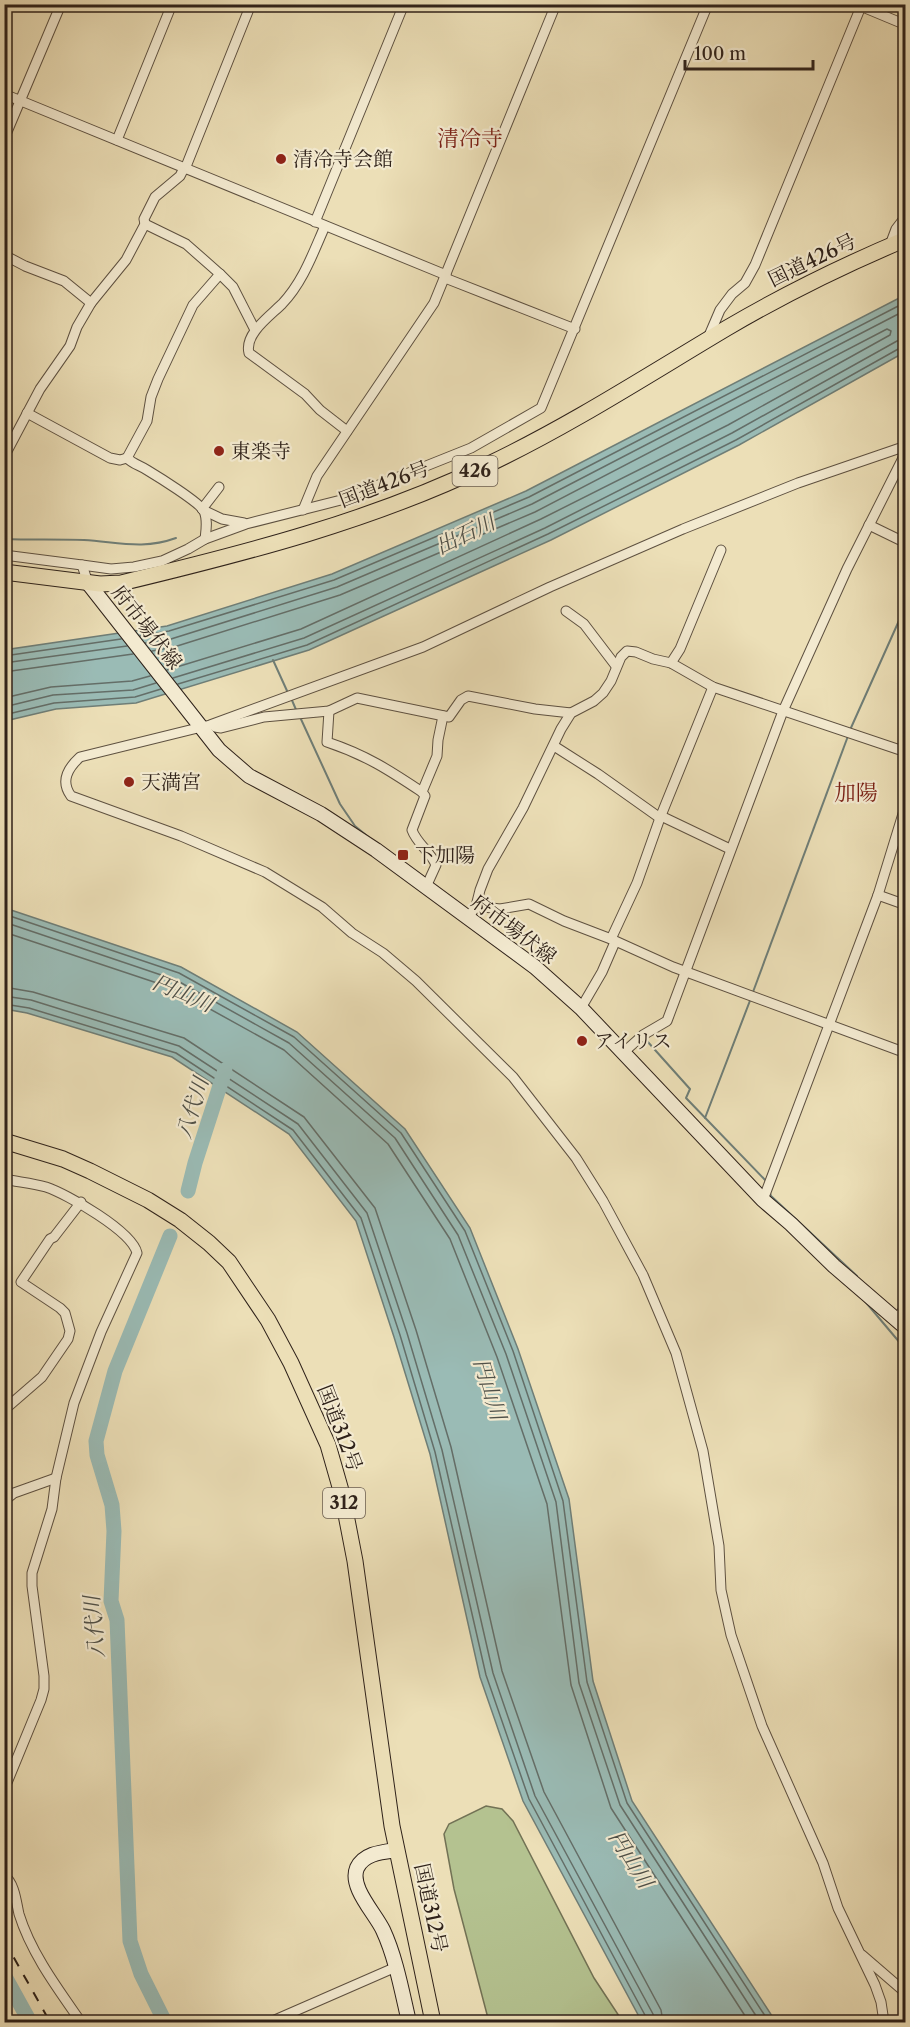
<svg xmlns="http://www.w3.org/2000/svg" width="910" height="2027" viewBox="0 0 910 2027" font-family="'Libre Caslon Text','Noto Serif JP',serif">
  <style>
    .green { fill: #b4c290; stroke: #727255; stroke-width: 1.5 }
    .water { fill: #9abbb5; stroke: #6f7e77; stroke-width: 1.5 }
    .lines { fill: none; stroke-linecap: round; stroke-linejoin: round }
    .shore { stroke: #646e68; stroke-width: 1.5 }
    .stream { stroke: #6f7e77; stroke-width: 2 }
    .river { stroke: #9abbb5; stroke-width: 15 }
    .minor-casing { stroke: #5e5141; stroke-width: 11 }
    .secondary-casing { stroke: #2f221a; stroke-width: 16 }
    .trunk-casing { stroke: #2f221a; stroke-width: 17 }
    .minor { stroke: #f3ead0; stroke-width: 9 }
    .secondary { stroke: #f3ead0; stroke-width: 14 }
    .trunk { stroke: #ecdfb7; stroke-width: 15 }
    .rail { stroke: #2f221a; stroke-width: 2; stroke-dasharray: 10 10; stroke-linecap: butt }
    .poi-dot { fill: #8f2418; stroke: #f3ead0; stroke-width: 2 }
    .labels { text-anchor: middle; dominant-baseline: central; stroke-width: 4.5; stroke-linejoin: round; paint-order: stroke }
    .shield { fill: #f3ead0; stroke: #6a5e51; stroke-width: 1.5 }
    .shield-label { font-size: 18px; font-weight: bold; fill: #2f221a }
    .poi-label { font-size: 20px; fill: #2f221a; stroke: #f3ead0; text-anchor: start }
    .street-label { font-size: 20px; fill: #2f221a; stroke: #f3ead0 }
    .water-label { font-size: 21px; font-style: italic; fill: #4f5048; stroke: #f3ead0 }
    .quarter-label { font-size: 22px; fill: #7a1f14; stroke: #f3ead0 }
  </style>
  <rect width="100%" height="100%" fill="#ecdfb7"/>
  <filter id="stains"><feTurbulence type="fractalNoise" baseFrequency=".00333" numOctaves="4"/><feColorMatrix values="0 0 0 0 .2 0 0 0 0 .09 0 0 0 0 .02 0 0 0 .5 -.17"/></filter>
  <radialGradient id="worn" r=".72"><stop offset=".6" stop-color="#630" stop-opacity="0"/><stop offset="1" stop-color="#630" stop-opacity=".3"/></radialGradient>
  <path class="green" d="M486,1806L502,1809L513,1821L594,1978L623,2022H489L454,1889L444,1834L449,1824Z"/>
  <g class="water">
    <path d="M905,295V352L739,445L551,540L309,650L136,703L56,709L5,721L4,650L167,626L332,574L526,491Z"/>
    <path d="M5,908L181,967L297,1032L405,1129L470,1228L518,1349L569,1499L593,1681L632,1801L776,2022H642L523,1801L480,1677L430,1454L394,1337L356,1221L289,1134L172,1057L27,1013L5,1009Z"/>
  </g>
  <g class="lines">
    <g class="shore">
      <path d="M140,636L169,631L334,580L529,497L906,302"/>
      <path d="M145,643L171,639L337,587L532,504L906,310"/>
      <path d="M152,651L174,647L340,595L535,512L887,329L891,331L890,335L728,425L541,519L301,629L167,670"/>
      <path d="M4,656L121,639"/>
      <path d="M4,663L127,646"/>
      <path d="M4,672L133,654"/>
      <path d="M173,678L304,638L545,528L732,433L897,341L906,339"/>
      <path d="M178,684L307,645L548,534L736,440L900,348L906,347"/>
      <path d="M4,698L51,687L132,681L150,676"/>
      <path d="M4,707L53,695L133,690L156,683"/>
      <path d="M4,715L54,703L135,697L161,689"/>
      <path d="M4,914L179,973L294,1037L401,1133L465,1231L513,1351L563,1501L587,1682L627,1803L769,2022"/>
      <path d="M4,922L176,980L289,1043L395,1138L458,1235L506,1354L556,1502L579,1683L620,1805L760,2022"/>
      <path d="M4,932L172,988L284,1050L388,1144L450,1239L497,1357L547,1504L571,1685L611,1808L749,2022"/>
      <path d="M4,987L33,992L184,1038L304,1117L375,1208L416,1330L451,1447L502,1671L544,1792L661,2010L663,2022"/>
      <path d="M4,996L31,1000L179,1046L298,1124L367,1213L407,1333L442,1450L493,1673L535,1796L653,2014L654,2022"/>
      <path d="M4,1004L29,1008L176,1053L293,1130L361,1218L400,1335L435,1452L486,1675L529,1799L646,2017L647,2022"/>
    </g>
    <g class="stream">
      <path d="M4,539C31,540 58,539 84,540C118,542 143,550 176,538"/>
      <path d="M273,660L288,693"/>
      <path d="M291,698L297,712"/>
      <path d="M300,717L340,804L355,826L372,840"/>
      <path d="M850,730L906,605"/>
      <path d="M753,992L848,736"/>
      <path d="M641,1042L647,1041L690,1089L686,1098L767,1182"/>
      <path d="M705,1118L751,998"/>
      <path d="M769,1190L771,1196L857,1276"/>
      <path d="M863,1299L906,1350"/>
    </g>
    <g class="river">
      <path d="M188,1191L195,1163L225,1070"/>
      <path d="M4,1975L30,2022"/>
      <path d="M165,2022L141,1974L130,1941L117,1620L111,1601L114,1531L112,1505L97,1455L96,1441L115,1371L170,1236"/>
    </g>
    <g class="minor-casing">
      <g id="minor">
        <path d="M858,5L906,25"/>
        <path d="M4,94L446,275"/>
        <path d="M4,139L61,4"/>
        <path d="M117,140L172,4"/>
        <path d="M185,169L251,4"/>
        <path d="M315,222L404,4"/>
        <path d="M145,224L186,244L220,274"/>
        <path d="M325,226C313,253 303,282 282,304C270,316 244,334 249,353L305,394L320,410L347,431"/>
        <path d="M890,245L896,229L906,216"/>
        <path d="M4,255L25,266L64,281L91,303"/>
        <path d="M445,278L575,329"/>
        <path d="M708,338L720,310L732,294L745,283L755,265L862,4"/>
        <path d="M27,413L110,458L120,460L127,458"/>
        <path d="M4,457L40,389L70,346L77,327L91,303L126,260L145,224L144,219L155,197L180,176L184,168"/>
        <path d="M127,458L147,421L151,397L158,379L193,305L220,274L233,287L255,330"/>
        <path d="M127,458C133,464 139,465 147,470C157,476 199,502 204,511C208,520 206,530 205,539"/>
        <path d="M202,509L219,487"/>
        <path d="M203,510L222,519L244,523"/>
        <path d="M303,510L317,476L434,303L556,4"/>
        <path d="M869,525L906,543"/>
        <path d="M4,555L82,565"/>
        <path d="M88,583L82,565L111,569L134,567L162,561L188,549L205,539L246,524L341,500L471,448L541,408L708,4"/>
        <path d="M566,611L584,624L616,666"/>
        <path d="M671,663L680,649L721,550"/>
        <path d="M329,711L327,742C366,755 389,770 422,792"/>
        <path d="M215,727L221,728L264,717L329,711L357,698L449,717L461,700L468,696L535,709L571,713"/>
        <path d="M554,746L598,774L660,818"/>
        <path d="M661,816L730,849"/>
        <path d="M426,887L436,865C431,852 417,844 412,830L425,796L422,792L437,756L438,740L443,716"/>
        <path d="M878,895L906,905"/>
        <path d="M476,906L500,909L529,904L564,921L611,939L673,967L906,1053"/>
        <path d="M468,918L476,906L480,890L488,869L523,808L561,729L571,713L594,701L603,693L611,681L621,657L627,651L636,652L653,659L671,663L713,687L906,752"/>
        <path d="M611,939L637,883L660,818L713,687"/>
        <path d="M581,1008L602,972L615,942"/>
        <path d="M624,1052L643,1035L667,1021L783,711L847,569L903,458L906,457"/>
        <path d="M4,1179C18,1182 32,1183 46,1187C67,1194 132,1231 137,1253L101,1332L74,1403L56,1478L52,1509L32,1573V1586L44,1676V1689L41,1700L4,1790"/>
        <path d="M763,1200L878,895L906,804"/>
        <path d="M898,1320L906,1303"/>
        <path d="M4,1410L42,1377L68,1339L70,1331L65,1313L60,1308L21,1282L50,1239L54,1237L81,1202"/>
        <path d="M4,1501L14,1493L56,1478"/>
        <path d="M4,1875C15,1884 16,1901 19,1914C31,1953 58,1989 81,2022"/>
        <path d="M862,1955L906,1993"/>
        <path d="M270,2022L396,1967"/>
        <path d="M884,2022L881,2002L875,1985L838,1908L823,1863L762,1726L731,1635L721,1590L719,1546L703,1451L676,1353L643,1275L603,1201L576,1158L513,1077L416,981L383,953L352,933L322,907L265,872L181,836L71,796C60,781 68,768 80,757L210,725L423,647L550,587L683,529L798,483L906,446"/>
      </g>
    </g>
    <g class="secondary-casing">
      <g id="secondary">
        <path d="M88,583L219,750L249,776L321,814L376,850L535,967L581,1008L763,1200L791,1224L834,1266L906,1328"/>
        <path d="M397,1850C383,1852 364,1853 357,1868C349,1887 375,1913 383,1930C396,1958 402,1992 409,2022"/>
      </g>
    </g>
    <g class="trunk-casing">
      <g id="trunk">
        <path d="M4,572L100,584L121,583C246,553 371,521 487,465C571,425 648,375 727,328C785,294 844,265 906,239"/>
        <path d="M4,1141L63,1159L90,1171L148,1200L180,1220L209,1243L229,1262L268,1320L291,1363L328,1445L342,1494L355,1561L392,1826L433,2022"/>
      </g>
    </g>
    <use href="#minor" class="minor"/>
    <use href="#secondary" class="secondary"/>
    <use href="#trunk" class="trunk"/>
    <path class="rail" d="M4,1940L50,2022"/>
  </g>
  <g class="poi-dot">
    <circle cx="281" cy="159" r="6"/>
    <circle cx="219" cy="451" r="6"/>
    <circle cx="129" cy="782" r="6"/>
    <rect x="397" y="849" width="12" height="12" rx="3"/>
    <circle cx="582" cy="1041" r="6"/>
  </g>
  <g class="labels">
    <g class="shield">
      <rect x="452.5" y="456" width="45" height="30" rx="4.5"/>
      <rect x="323" y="1488" width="42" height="30" rx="4.5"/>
    </g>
    <g class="shield-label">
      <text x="475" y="471">426</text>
      <text x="344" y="1503">312</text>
    </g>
    <g class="poi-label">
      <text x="293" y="159">清冷寺会館</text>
      <text x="231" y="451">東楽寺</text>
      <text x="141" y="782">天満宮</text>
      <text x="415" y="855">下加陽</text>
      <text x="594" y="1041">アイリス</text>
    </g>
    <g class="street-label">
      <text transform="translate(812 260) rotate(-26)">国道426号</text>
      <text transform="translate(384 484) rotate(-21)">国道426号</text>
      <text transform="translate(147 627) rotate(52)">府市場伏線</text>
      <text transform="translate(514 929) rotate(37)">府市場伏線</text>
      <text transform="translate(340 1428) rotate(69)">国道312号</text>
      <text transform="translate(431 1908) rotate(78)">国道312号</text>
    </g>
    <g class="water-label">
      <text transform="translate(465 534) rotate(-26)">出石川</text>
      <text transform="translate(183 993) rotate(23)">円山川</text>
      <text transform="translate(192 1108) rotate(-73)">八代川</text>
      <text transform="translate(490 1389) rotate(73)">円山川</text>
      <text transform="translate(94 1627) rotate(-95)">八代川</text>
      <text transform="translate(631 1859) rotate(58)">円山川</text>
    </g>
    <g class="quarter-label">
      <text x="470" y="138">清冷寺</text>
      <text x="856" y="792">加陽</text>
    </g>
  </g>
  <rect width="910" height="2027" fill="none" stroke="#ecdfb7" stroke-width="24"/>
  <rect x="6" y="6" width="898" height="2015" fill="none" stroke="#2f221a" stroke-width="3"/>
  <rect x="12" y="12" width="886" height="2003" fill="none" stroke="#2f221a" stroke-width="1.5"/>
  <path d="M685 60v9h128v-9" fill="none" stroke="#2f221a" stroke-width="3"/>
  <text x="694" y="60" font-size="18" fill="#2f221a" stroke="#f3ead0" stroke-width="4.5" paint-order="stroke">100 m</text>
  <rect width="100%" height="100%" filter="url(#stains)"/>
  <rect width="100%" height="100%" fill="url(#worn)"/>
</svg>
